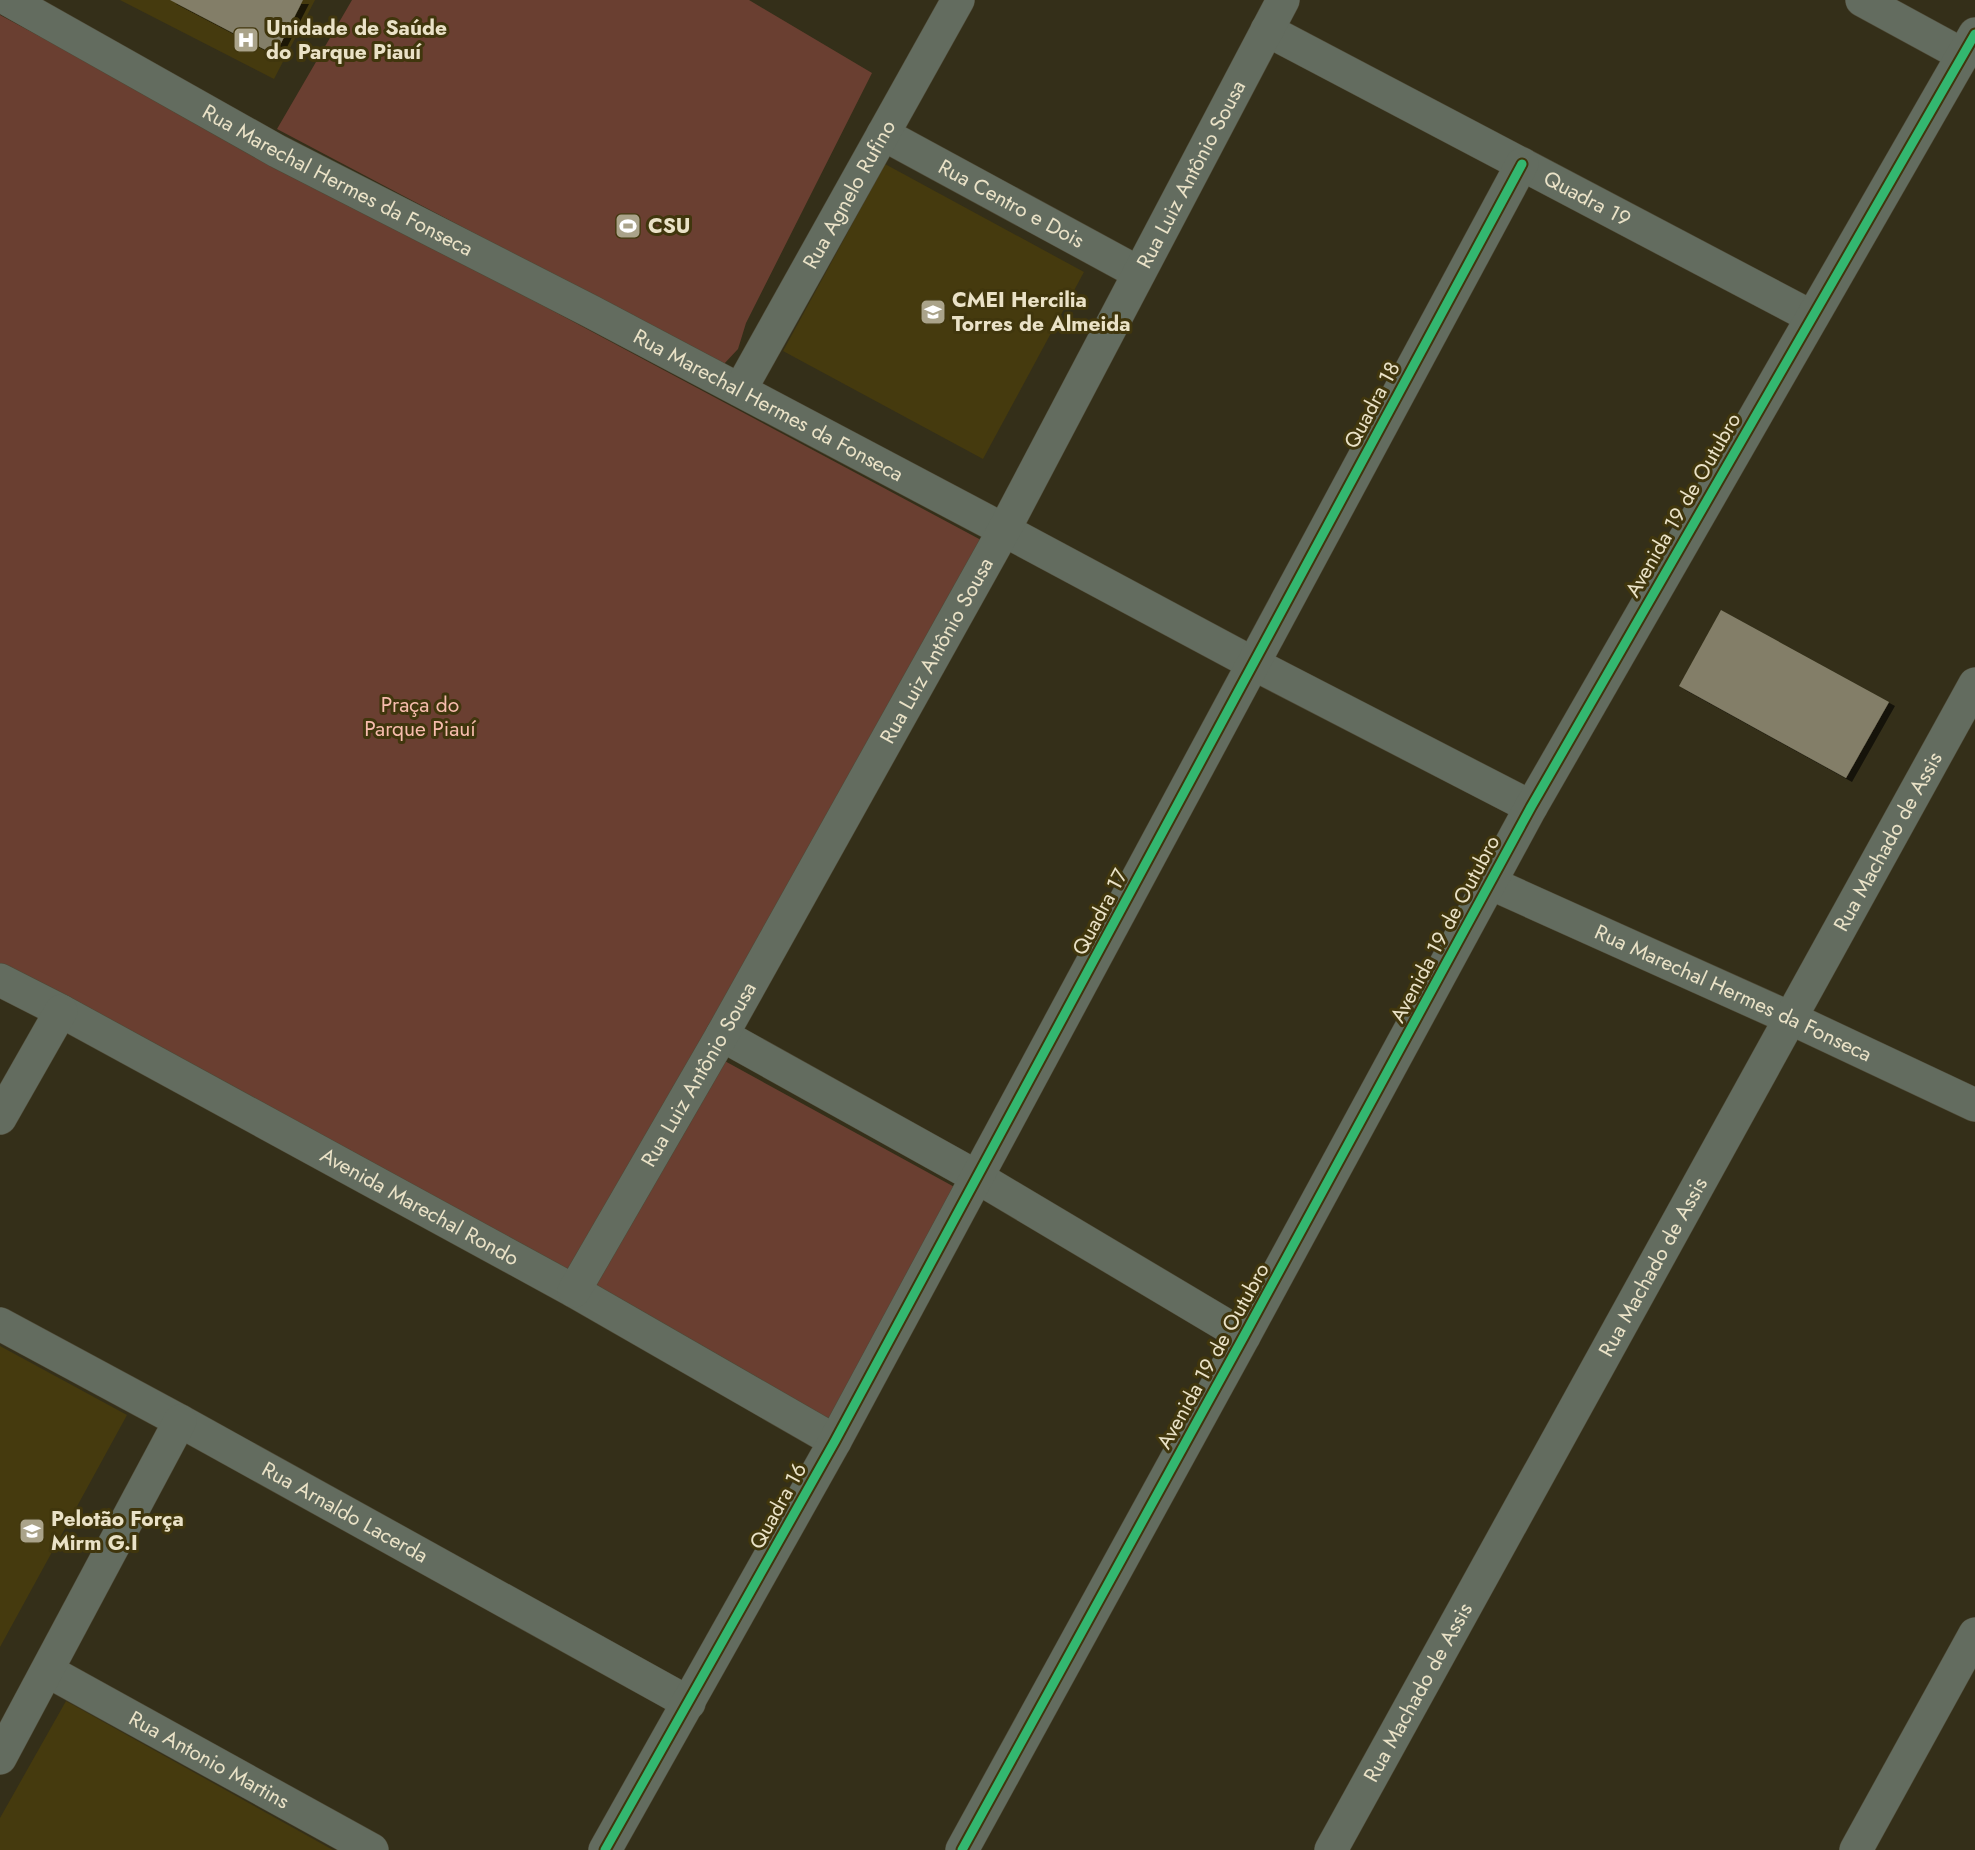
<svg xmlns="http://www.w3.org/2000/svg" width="1975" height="1850" viewBox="0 0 1975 1850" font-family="Jost,sans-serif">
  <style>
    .built { fill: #453a0e }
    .park { fill: #6a3f31 }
    .building { fill: #837e67; filter: url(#shadow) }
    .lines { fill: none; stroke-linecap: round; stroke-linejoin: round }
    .minor-casing { stroke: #4f4a37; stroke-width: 34 }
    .tertiary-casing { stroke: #4f4a37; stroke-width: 34 }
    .minor { stroke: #636c5f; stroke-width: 33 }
    .tertiary { stroke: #636c5f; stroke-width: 33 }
    .cycleway-casing { stroke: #40360d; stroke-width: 13 }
    .cycleway { stroke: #33b770; stroke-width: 9 }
    .labels { text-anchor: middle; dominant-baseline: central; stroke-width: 6; stroke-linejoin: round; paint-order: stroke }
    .poi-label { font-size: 21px; font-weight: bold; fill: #eae2c7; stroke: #40360d; text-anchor: start }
    .street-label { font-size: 21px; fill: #eae2c7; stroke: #40360d }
    .park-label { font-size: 21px; fill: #f7bcad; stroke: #40360d }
  </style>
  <defs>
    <filter id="shadow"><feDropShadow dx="6" dy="4" stdDeviation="0" flood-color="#0009"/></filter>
  </defs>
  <rect width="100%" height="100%" fill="#342f19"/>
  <g class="built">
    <path d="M120,0H315L274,79Z"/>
    <path d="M885,164L1084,272L983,459L783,351Z"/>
    <path d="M0,1346L127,1415L0,1647Z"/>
    <path d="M66,1701L333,1850H0V1818Z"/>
  </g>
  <g class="park">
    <path d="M352,0H749L872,73L746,323L738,349L723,365L277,129Z"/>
    <path d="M0,15L996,548L712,1054L969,1195L828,1435L0,987Z"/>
  </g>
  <g class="building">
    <path d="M170,0H303L275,55Z"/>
    <path d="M1721,610L1889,702L1846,778L1679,686Z"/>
  </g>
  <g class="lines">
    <g class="minor-casing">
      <g id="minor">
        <path id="s1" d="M9,0L277,151L592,312L1004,530L1254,664L1531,807"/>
        <path d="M1862,0L1963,55"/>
        <path id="s2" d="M1267,30L1812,317"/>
        <path id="s3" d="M883,134L1139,273"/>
        <path id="s4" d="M740,390L958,0"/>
        <path id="s5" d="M1490,883L1790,1018L1975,1105"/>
        <path id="s6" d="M0,980L61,1011L574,1291L835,1441"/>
        <path d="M722,1035L977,1177L1244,1336"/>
        <path d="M0,1118L61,1011"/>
        <path id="s7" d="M574,1291L722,1035L1004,530L1283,0"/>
        <path id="s8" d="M0,1324L180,1421L689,1703"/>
        <path id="s9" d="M48,1671L372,1850"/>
        <path d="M0,1758L180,1421"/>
        <path d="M605,1850L835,1441L1522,164"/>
        <path id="s10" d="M1331,1850L1975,684"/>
        <path d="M1856,1850L1975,1634"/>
      </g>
    </g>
    <g class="tertiary-casing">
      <path id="tertiary" d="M962,1850L1244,1336L1531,807L1975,34"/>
    </g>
    <use href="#minor" class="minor"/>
    <use href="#tertiary" class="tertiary"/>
    <g class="cycleway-casing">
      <g id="cycleway">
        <path d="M605,1850L835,1441L1522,164"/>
        <path d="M962,1850L1244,1336L1531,807L1975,34"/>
      </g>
    </g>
    <use href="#cycleway" class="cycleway"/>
  </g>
  <defs>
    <g id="hospital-square" transform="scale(1.35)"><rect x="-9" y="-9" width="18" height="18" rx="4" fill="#aaa38a" stroke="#40360d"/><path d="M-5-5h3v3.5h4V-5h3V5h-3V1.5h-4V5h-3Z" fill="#fff"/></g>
    <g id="stadium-square" transform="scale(1.35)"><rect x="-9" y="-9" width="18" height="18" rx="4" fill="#aaa38a" stroke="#40360d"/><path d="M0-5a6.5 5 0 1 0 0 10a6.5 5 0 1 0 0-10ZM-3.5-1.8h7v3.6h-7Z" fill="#fff"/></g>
    <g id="school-square" transform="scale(1.35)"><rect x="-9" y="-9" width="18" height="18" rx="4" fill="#aaa38a" stroke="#40360d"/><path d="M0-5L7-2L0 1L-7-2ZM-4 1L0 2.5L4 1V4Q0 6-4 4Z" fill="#fff"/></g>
  </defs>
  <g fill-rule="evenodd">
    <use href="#hospital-square" x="246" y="40"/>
    <use href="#stadium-square" x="628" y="226"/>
    <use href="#school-square" x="933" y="312"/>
    <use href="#school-square" x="32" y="1531"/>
  </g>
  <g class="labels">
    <g class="poi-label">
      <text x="266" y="28">Unidade de Saúde<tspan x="266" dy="24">do Parque Piauí</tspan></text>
      <text x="648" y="226">CSU</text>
      <text x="952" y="300">CMEI Hercilia<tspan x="952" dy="24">Torres de Almeida</tspan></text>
      <text x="51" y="1519">Pelotão Força<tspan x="51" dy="24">Mirm G.I</tspan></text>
    </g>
    <g class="street-label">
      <text stroke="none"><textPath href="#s7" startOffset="1276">Rua Luiz Antônio Sousa</textPath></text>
      <text stroke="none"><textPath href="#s1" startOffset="375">Rua Marechal Hermes da Fonseca</textPath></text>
      <text stroke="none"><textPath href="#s4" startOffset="224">Rua Agnelo Rufino</textPath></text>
      <text stroke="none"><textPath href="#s2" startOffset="362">Quadra 19</textPath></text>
      <text stroke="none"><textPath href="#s3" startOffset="146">Rua Centro e Dois</textPath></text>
      <text stroke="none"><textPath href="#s1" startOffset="861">Rua Marechal Hermes da Fonseca</textPath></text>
      <text transform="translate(1372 405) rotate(-62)">Quadra 18</text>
      <text transform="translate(1683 505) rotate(-60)">Avenida 19 de Outubro</text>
      <text stroke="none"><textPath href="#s7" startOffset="736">Rua Luiz Antônio Sousa</textPath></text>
      <text stroke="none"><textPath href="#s10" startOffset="1152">Rua Machado de Assis</textPath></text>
      <text transform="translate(1100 912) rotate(-62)">Quadra 17</text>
      <text transform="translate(1445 929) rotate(-62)">Avenida 19 de Outubro</text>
      <text stroke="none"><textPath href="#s5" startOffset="267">Rua Marechal Hermes da Fonseca</textPath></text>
      <text stroke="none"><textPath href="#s7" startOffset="250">Rua Luiz Antônio Sousa</textPath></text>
      <text stroke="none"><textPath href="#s6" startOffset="477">Avenida Marechal Rondo</textPath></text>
      <text stroke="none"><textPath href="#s10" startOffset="666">Rua Machado de Assis</textPath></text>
      <text transform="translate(1213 1356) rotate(-61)">Avenida 19 de Outubro</text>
      <text transform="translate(778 1506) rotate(-61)">Quadra 16</text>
      <text stroke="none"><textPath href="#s8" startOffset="393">Rua Arnaldo Lacerda</textPath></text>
      <text stroke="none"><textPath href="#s10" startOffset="180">Rua Machado de Assis</textPath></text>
      <text stroke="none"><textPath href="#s9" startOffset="184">Rua Antonio Martins</textPath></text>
    </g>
    <g class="park-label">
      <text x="420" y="705">Praça do<tspan x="420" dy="24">Parque Piauí</tspan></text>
    </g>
  </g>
</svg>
